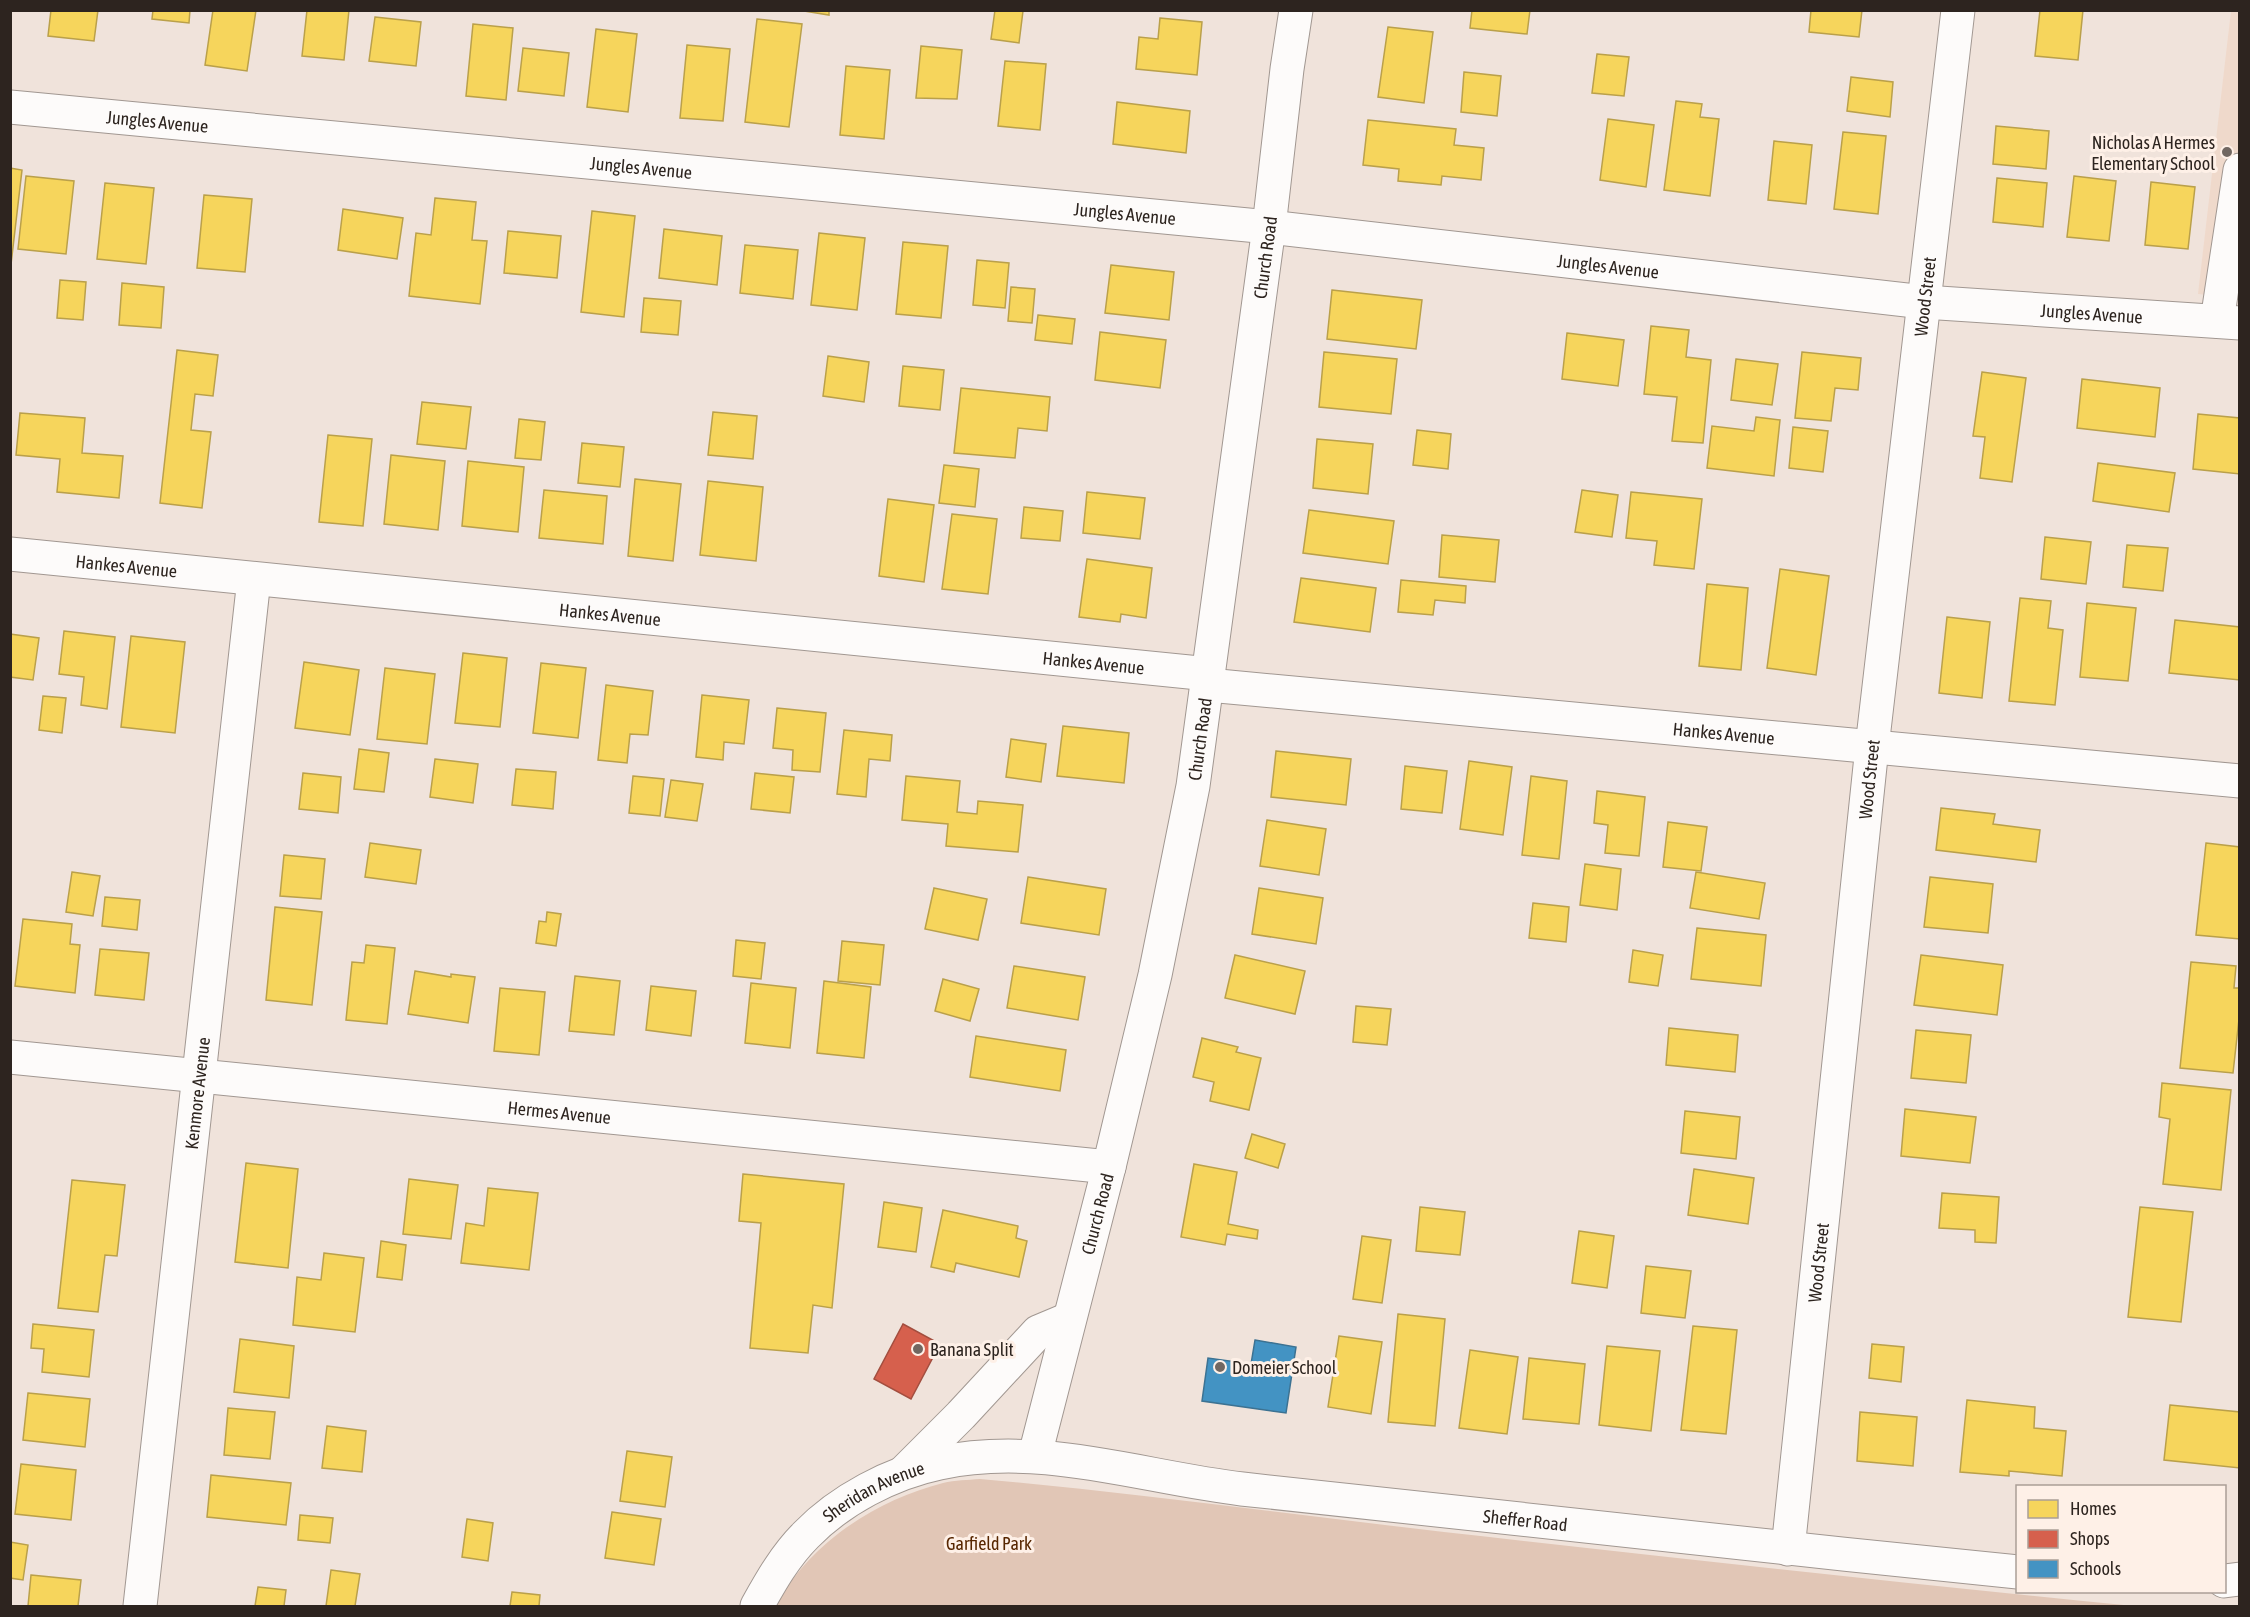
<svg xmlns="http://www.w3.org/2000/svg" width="2250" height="1617" viewBox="0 0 2250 1617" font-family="'Asap Condensed',sans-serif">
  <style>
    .built { fill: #efd9cb }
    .green { fill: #e1c6b6 }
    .homes { fill: #f6d55c; stroke: #baa04a; stroke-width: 1.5 }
    .shops { fill: #d6604d; stroke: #a34e3f; stroke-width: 1.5 }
    .schools { fill: #4393c3; stroke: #3c7292; stroke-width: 1.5 }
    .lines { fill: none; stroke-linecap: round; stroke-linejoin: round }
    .minor-casing { stroke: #a19791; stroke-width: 35 }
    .minor { stroke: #fdfbfa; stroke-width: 33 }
    .poi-dot { fill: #716761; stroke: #fef0e7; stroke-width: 2 }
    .labels { text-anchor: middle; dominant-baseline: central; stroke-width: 6; stroke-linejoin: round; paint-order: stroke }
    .street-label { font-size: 18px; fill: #2d241f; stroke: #fef0e7 }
    .poi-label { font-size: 18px; fill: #2d241f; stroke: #fef0e7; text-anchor: start }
    .park-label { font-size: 18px; fill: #572600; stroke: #fef0e7 }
  </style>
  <rect width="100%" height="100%" fill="#f0e3db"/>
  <path class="built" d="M2231,11H2239V298L2198,294Z"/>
  <path class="green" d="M980,1479C1135,1493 1289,1514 1444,1532C1674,1558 1904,1583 2134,1606H776C808,1544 876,1500 943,1483C955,1480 968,1480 980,1479Z"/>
  <g class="homes">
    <path d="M51,10H98L94,41L48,36Z"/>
    <path d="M153,10H190L189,23L152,19Z"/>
    <path d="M213,10H256L247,71L205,65Z"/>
    <path d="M307,10H349L344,60L302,56Z"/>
    <path d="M798,10H829V15Z"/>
    <path d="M995,10L1023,11L1019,43L991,39Z"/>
    <path d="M1472,10H1530L1527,34L1470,28Z"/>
    <path d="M1811,10H1862L1859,37L1809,32Z"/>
    <path d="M2040,10H2083L2078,60L2035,56Z"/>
    <path d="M375,17L421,22L416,66L369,61Z"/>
    <path d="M1160,18L1202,22L1197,75L1136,69L1139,37L1158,39Z"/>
    <path d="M757,19L802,24L789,127L745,122Z"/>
    <path d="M473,24L513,28L506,100L466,96Z"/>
    <path d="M1388,27L1433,32L1424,103L1378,97Z"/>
    <path d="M596,29L637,34L628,112L587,107Z"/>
    <path d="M687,45L730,49L723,121L680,118Z"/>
    <path d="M921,46L962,50L957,99L916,98Z"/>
    <path d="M523,48L569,53L564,96L518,91Z"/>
    <path d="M1597,54L1629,57L1624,96L1592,93Z"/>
    <path d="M1005,61L1046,64L1040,130L998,126Z"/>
    <path d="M846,66L890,70L884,139L840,135Z"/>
    <path d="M1464,72L1501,76L1497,116L1461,112Z"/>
    <path d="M1851,77L1893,82L1890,117L1847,111Z"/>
    <path d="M1676,101L1702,104L1700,117L1719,119L1710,196L1664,190Z"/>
    <path d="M1117,102L1190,111L1186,153L1113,144Z"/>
    <path d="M1608,119L1654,125L1646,187L1600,180Z"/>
    <path d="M1368,120L1456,129L1454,145L1484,148L1481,180L1442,176L1441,185L1398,181L1399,169L1363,165Z"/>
    <path d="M1996,126L2049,131L2046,169L1993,164Z"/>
    <path d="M1843,132L1886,136L1878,214L1834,209Z"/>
    <path d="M1774,141L1812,145L1806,204L1768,200Z"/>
    <path d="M10,168L22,170L10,273Z"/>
    <path d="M26,176L74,181L66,254L18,249Z"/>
    <path d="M2074,176L2116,181L2109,241L2067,237Z"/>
    <path d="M1997,178L2047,183L2043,227L1993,222Z"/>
    <path d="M2151,182L2195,187L2188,249L2145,245Z"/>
    <path d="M105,183L154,188L146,264L97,259Z"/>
    <path d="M204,195L252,199L245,272L197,268Z"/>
    <path d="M435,198L476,202L472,240L487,241L480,304L409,296L416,233L431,235Z"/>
    <path d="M343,209L403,218L397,259L338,250Z"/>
    <path d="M592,211L635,216L624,317L581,312Z"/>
    <path d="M664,229L722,236L717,285L659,278Z"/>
    <path d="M508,231L561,236L557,278L504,273Z"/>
    <path d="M819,233L865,238L857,310L811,305Z"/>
    <path d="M903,242L948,246L941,318L896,314Z"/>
    <path d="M745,245L798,250L793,299L740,293Z"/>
    <path d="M977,260L1009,263L1005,308L973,305Z"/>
    <path d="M1111,265L1174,272L1169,320L1105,313Z"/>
    <path d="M60,280L86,282L83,320L57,318Z"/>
    <path d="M122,283L164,287L161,328L119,325Z"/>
    <path d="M1011,287L1035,289L1032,323L1008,321Z"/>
    <path d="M1332,290L1422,300L1416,349L1327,339Z"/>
    <path d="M644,298L681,301L678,335L641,332Z"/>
    <path d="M1038,315L1075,319L1072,344L1035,340Z"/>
    <path d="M1651,326L1689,330L1686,357L1711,360L1703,443L1672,441L1677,397L1644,394Z"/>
    <path d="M1100,332L1166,340L1160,388L1095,380Z"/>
    <path d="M1567,333L1624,340L1618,386L1562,379Z"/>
    <path d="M177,350L218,355L213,396L195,394L191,430L211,432L202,508L160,503Z"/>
    <path d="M1324,352L1397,359L1391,414L1319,407Z"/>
    <path d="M1802,352L1861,358L1858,390L1835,388L1831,421L1795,418Z"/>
    <path d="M828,356L869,362L864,402L823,396Z"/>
    <path d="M1736,359L1778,364L1772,405L1731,400Z"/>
    <path d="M903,366L944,370L940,410L899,406Z"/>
    <path d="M1982,372L2026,378L2012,482L1980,478L1985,437L1973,436Z"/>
    <path d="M2082,379L2160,388L2155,437L2077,428Z"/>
    <path d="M961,388L1050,397L1047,431L1018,428L1015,458L954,453Z"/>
    <path d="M422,402L471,407L466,449L417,444Z"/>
    <path d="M713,412L757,416L753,459L708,455Z"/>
    <path d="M20,413L85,418L82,453L123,456L119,498L57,492L60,459L16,455Z"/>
    <path d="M2198,414L2240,418V474L2193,469Z"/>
    <path d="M1756,417L1780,420L1774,476L1707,468L1712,426L1754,431Z"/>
    <path d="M519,419L545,422L541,460L515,458Z"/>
    <path d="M1793,427L1828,431L1823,472L1789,468Z"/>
    <path d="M1417,430L1451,434L1448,469L1413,465Z"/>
    <path d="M328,435L372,439L363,526L319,522Z"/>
    <path d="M1317,439L1373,444L1368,494L1313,488Z"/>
    <path d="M582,443L624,447L620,487L578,483Z"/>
    <path d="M391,455L445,461L438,530L384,524Z"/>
    <path d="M468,461L524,467L518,532L462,526Z"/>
    <path d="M2098,463L2175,473L2169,512L2093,501Z"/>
    <path d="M944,465L979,469L975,507L939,503Z"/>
    <path d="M635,479L681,484L673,561L628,556Z"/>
    <path d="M708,481L763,487L756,561L700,555Z"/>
    <path d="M544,490L607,496L603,544L539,538Z"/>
    <path d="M1582,490L1618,495L1612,537L1575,532Z"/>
    <path d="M1087,492L1145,498L1140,539L1083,533Z"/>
    <path d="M1631,492L1702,499L1694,569L1654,565L1657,541L1626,538Z"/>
    <path d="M888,499L934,505L924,582L879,576Z"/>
    <path d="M1024,507L1063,511L1060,541L1021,538Z"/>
    <path d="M1309,510L1394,521L1388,564L1303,553Z"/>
    <path d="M952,514L997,519L988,594L942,589Z"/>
    <path d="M1442,535L1499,540L1495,582L1439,577Z"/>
    <path d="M2045,537L2091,542L2086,584L2041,579Z"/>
    <path d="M2127,545L2168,548L2163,591L2123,587Z"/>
    <path d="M1087,559L1152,568L1146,618L1121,614L1120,622L1079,617Z"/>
    <path d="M1780,569L1829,576L1816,675L1767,668Z"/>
    <path d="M1301,578L1376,588L1370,632L1294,622Z"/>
    <path d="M1401,580L1466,586L1465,603L1435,600L1433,615L1398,612Z"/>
    <path d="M1707,584L1748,588L1741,670L1699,666Z"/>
    <path d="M2020,598L2051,601L2048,628L2063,630L2055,705L2009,701Z"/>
    <path d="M2087,603L2136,608L2128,681L2080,677Z"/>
    <path d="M1947,617L1990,622L1982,698L1939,693Z"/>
    <path d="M2175,620L2240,627V680L2169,673Z"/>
    <path d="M64,631L115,637L107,709L81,705L84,677L59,674Z"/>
    <path d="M10,634L39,638L33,680L10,677Z"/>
    <path d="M131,636L185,642L175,733L121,727Z"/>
    <path d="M463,653L507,658L500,727L455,723Z"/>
    <path d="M304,662L359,670L350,735L295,728Z"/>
    <path d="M541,663L586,668L578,738L533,733Z"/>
    <path d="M385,668L435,674L427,744L377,739Z"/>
    <path d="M606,685L653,691L648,735L630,734L627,763L598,760Z"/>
    <path d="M702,695L749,700L744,744L724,742L723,760L696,757Z"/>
    <path d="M43,696L66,698L62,733L39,730Z"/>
    <path d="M777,708L826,713L820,772L792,770L793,750L773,748Z"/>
    <path d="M1063,726L1129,733L1124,783L1057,776Z"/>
    <path d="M844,730L892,735L890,761L869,759L866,797L837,794Z"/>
    <path d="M1011,739L1046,744L1041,782L1006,777Z"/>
    <path d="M359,749L389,753L384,792L354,789Z"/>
    <path d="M1276,751L1351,759L1346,805L1271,797Z"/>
    <path d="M435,759L478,764L473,803L430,797Z"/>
    <path d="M1469,761L1512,767L1503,835L1460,829Z"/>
    <path d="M1405,766L1447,771L1442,813L1401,809Z"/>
    <path d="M516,769L556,772L553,809L512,805Z"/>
    <path d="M303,773L341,777L338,813L299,809Z"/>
    <path d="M755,773L794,777L790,813L751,809Z"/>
    <path d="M633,776L664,779L660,816L629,813Z"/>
    <path d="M906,776L960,781L957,812L977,814L978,801L1023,805L1018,852L946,846L948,824L902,820Z"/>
    <path d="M1531,776L1567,781L1559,859L1522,855Z"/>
    <path d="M671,780L703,784L697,821L665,817Z"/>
    <path d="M1597,791L1645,797L1639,856L1605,853L1608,825L1594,823Z"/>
    <path d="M1941,808L1995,814L1993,824L2040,830L2036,862L1936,850Z"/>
    <path d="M1267,820L1326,829L1319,875L1260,866Z"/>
    <path d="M1668,822L1707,827L1701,871L1663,867Z"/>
    <path d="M370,843L421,850L416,884L365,877Z"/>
    <path d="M2206,843L2240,847V939L2196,935Z"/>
    <path d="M284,855L325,859L321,899L280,896Z"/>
    <path d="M1585,864L1621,869L1617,910L1580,905Z"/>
    <path d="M72,872L100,876L93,916L66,912Z"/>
    <path d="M1696,872L1765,883L1759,919L1690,908Z"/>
    <path d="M1028,877L1106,889L1099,935L1021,923Z"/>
    <path d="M1930,877L1993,884L1988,933L1924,927Z"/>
    <path d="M934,888L987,899L978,940L925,929Z"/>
    <path d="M1259,888L1323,898L1316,944L1252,934Z"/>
    <path d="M105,897L140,900L137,930L102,926Z"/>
    <path d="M1533,903L1569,907L1566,942L1529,938Z"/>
    <path d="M275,907L322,912L312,1005L266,1000Z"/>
    <path d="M547,912L561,914L556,946L536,943L539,921L546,922Z"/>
    <path d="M23,919L72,924L70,944L80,945L75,993L15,986Z"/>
    <path d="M1697,928L1766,935L1761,986L1691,979Z"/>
    <path d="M736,940L765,943L761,979L733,976Z"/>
    <path d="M842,941L884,945L880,985L838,981Z"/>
    <path d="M366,945L395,948L387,1024L346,1020L352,962L364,963Z"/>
    <path d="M100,949L149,953L144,1000L95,995Z"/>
    <path d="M1633,950L1663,955L1658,986L1629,982Z"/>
    <path d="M1235,955L1305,971L1295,1014L1225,998Z"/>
    <path d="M1921,955L2003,965L1997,1015L1914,1005Z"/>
    <path d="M2191,962L2236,966L2234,988H2240V1010L2233,1073L2180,1068Z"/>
    <path d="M1014,966L1085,977L1078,1020L1007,1008Z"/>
    <path d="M415,971L451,977V974L475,977L468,1023L408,1014Z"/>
    <path d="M575,976L620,981L614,1035L569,1031Z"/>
    <path d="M943,979L979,989L970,1021L935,1011Z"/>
    <path d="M824,981L871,987L864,1058L817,1053Z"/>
    <path d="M751,983L796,988L790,1048L745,1043Z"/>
    <path d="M651,986L696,991L691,1036L646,1030Z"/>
    <path d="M500,988L545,992L539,1055L494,1051Z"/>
    <path d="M1356,1006L1391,1009L1387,1045L1353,1042Z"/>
    <path d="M1669,1028L1738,1035L1735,1072L1666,1065Z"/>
    <path d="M1916,1030L1971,1035L1966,1083L1911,1078Z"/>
    <path d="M976,1036L1066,1050L1060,1091L970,1077Z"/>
    <path d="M1202,1038L1238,1047L1236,1052L1261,1058L1249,1110L1210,1101L1214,1082L1193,1077Z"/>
    <path d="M2162,1083L2231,1090L2221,1190L2163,1184L2170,1119L2159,1117Z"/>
    <path d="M1905,1109L1976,1117L1970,1163L1901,1156Z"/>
    <path d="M1685,1111L1740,1117L1736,1159L1681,1153Z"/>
    <path d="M1252,1134L1285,1144L1278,1168L1245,1158Z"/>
    <path d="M246,1163L298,1169L288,1268L235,1262Z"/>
    <path d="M1194,1164L1237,1172L1228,1224L1258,1230L1257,1239L1227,1234L1225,1245L1181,1237Z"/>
    <path d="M1694,1169L1754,1178L1748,1224L1688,1215Z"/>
    <path d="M743,1174L844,1184L832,1308L813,1305L808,1353L750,1348L761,1223L739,1221Z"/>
    <path d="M409,1179L458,1185L451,1239L403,1234Z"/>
    <path d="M72,1180L125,1185L117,1256L105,1255L98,1312L58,1308Z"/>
    <path d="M488,1188L538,1193L529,1270L461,1263L466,1223L484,1226Z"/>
    <path d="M1942,1193L1999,1197L1996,1243L1975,1242V1230L1939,1228Z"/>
    <path d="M884,1202L922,1208L916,1252L878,1247Z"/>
    <path d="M1420,1207L1465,1212L1460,1255L1416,1251Z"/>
    <path d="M2140,1207L2193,1212L2181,1322L2128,1317Z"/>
    <path d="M943,1210L1018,1226L1016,1238L1027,1241L1019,1277L956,1263L954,1272L931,1267Z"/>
    <path d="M1579,1231L1614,1236L1607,1288L1572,1283Z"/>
    <path d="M1362,1236L1391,1240L1382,1303L1353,1299Z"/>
    <path d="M381,1241L406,1245L402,1280L377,1277Z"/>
    <path d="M324,1253L364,1258L355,1332L293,1325L297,1277L321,1280Z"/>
    <path d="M1646,1266L1691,1271L1685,1318L1641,1313Z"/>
    <path d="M1398,1314L1445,1319L1435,1426L1388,1422Z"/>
    <path d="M33,1324L94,1330L89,1377L42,1372L44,1349L31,1348Z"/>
    <path d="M1693,1326L1737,1330L1726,1434L1681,1430Z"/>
    <path d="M1339,1336L1382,1342L1371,1414L1328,1407Z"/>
    <path d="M240,1339L294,1346L289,1398L234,1392Z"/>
    <path d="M1872,1344L1904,1347L1901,1382L1869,1378Z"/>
    <path d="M1607,1346L1660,1351L1651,1431L1599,1425Z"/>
    <path d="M1470,1350L1518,1357L1507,1434L1459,1428Z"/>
    <path d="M1529,1358L1585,1364L1579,1424L1523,1419Z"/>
    <path d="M28,1393L90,1399L85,1447L23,1440Z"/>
    <path d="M1967,1400L2035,1407L2034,1428L2066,1431L2062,1476L2009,1471V1476L1960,1472Z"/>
    <path d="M2170,1405L2240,1412V1468L2164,1460Z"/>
    <path d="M228,1408L275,1412L270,1459L224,1455Z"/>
    <path d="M1860,1412L1917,1417L1913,1466L1857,1461Z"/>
    <path d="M327,1426L366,1431L362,1472L322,1468Z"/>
    <path d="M627,1451L672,1457L665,1507L620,1501Z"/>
    <path d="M21,1464L76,1470L71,1520L15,1514Z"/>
    <path d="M211,1475L291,1483L286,1525L207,1517Z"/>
    <path d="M612,1512L661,1519L654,1565L605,1558Z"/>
    <path d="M300,1515L333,1518L330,1543L298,1540Z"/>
    <path d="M467,1519L493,1523L488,1561L462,1557Z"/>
    <path d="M10,1542L28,1545L23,1580L10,1578Z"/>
    <path d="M331,1570L360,1574L355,1606H326Z"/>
    <path d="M31,1575L81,1580L78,1606H28Z"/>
    <path d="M258,1587L286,1590L284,1606H255Z"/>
    <path d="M512,1592L540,1595L539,1606H510Z"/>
  </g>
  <path class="shops" d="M903,1324L940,1344L911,1399L874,1379Z"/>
  <path class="schools" d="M1255,1340L1296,1347L1286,1413L1202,1401L1208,1358L1251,1364Z"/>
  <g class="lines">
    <g class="minor-casing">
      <g id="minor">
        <path id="s1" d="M10,107L1269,227L1924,302L2240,323"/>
        <path d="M2217,321L2240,170"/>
        <path id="s2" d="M10,554L1209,674"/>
        <path id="s3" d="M1208,685L2240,781"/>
        <path id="s4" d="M10,1057L1109,1167"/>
        <path id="s5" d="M1035,1455L1109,1167L1155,975L1193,786L1269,227L1287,69L1296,10"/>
        <path d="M905,1471L961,1415L1038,1332L1069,1319"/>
        <path id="s6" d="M1788,1549L1872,747L1958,10"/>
        <path d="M2224,1581L2240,1579"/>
        <path id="s7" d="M140,1606L254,579"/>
        <path id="s8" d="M757,1606C771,1581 785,1556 806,1535C840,1500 891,1473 939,1463C1041,1441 1141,1477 1242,1489C1500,1517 1759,1546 2018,1572"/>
      </g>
    </g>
    <use href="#minor" class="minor"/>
  </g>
  <g class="poi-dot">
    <circle cx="2227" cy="152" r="6"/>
    <circle cx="918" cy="1349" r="6"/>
    <circle cx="1220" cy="1367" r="6"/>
  </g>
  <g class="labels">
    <g class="street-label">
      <text stroke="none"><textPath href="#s1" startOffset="148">Jungles Avenue</textPath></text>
      <text stroke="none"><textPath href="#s1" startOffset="634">Jungles Avenue</textPath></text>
      <text stroke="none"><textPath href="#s1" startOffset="1120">Jungles Avenue</textPath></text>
      <text stroke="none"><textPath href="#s5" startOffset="1221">Church Road</textPath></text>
      <text stroke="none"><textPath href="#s1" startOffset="1606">Jungles Avenue</textPath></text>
      <text stroke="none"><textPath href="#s6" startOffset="1260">Wood Street</textPath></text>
      <text stroke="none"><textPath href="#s1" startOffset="2092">Jungles Avenue</textPath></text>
      <text stroke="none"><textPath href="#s2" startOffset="117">Hankes Avenue</textPath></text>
      <text stroke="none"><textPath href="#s2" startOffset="603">Hankes Avenue</textPath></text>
      <text stroke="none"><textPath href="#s2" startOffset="1089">Hankes Avenue</textPath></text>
      <text stroke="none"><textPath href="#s3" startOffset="518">Hankes Avenue</textPath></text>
      <text stroke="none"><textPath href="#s5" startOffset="735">Church Road</textPath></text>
      <text stroke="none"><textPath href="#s6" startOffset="774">Wood Street</textPath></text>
      <text stroke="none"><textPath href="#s7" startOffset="516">Kenmore Avenue</textPath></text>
      <text stroke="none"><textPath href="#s4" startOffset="552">Hermes Avenue</textPath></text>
      <text stroke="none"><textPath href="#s5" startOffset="249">Church Road</textPath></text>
      <text stroke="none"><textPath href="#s6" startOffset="288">Wood Street</textPath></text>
      <text stroke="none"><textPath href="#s8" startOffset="168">Sheridan Avenue</textPath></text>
      <text stroke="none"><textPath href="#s8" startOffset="831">Sheffer Road</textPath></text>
    </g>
    <g class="poi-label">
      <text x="2215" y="142" text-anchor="end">Nicholas A Hermes<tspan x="2215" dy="21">Elementary School</tspan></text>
      <text x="930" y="1349">Banana Split</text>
      <text x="1232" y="1367">Domeier School</text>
    </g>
    <g class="park-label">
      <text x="989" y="1543">Garfield Park</text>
    </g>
  </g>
  <rect width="2250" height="1617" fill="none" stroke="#2d241f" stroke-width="24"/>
  <rect x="2016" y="1485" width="210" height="108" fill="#fef0e7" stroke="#aa9e97" stroke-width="1.5"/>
  <rect x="2028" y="1500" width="30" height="18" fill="#f6d55c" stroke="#aa9e97" stroke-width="1.5"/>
  <text x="2070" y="1515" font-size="18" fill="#2d241f">Homes</text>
  <rect x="2028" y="1530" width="30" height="18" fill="#d6604d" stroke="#aa9e97" stroke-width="1.5"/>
  <text x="2070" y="1545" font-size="18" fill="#2d241f">Shops</text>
  <rect x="2028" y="1560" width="30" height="18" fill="#4393c3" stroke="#aa9e97" stroke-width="1.5"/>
  <text x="2070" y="1575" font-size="18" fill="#2d241f">Schools</text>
</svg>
